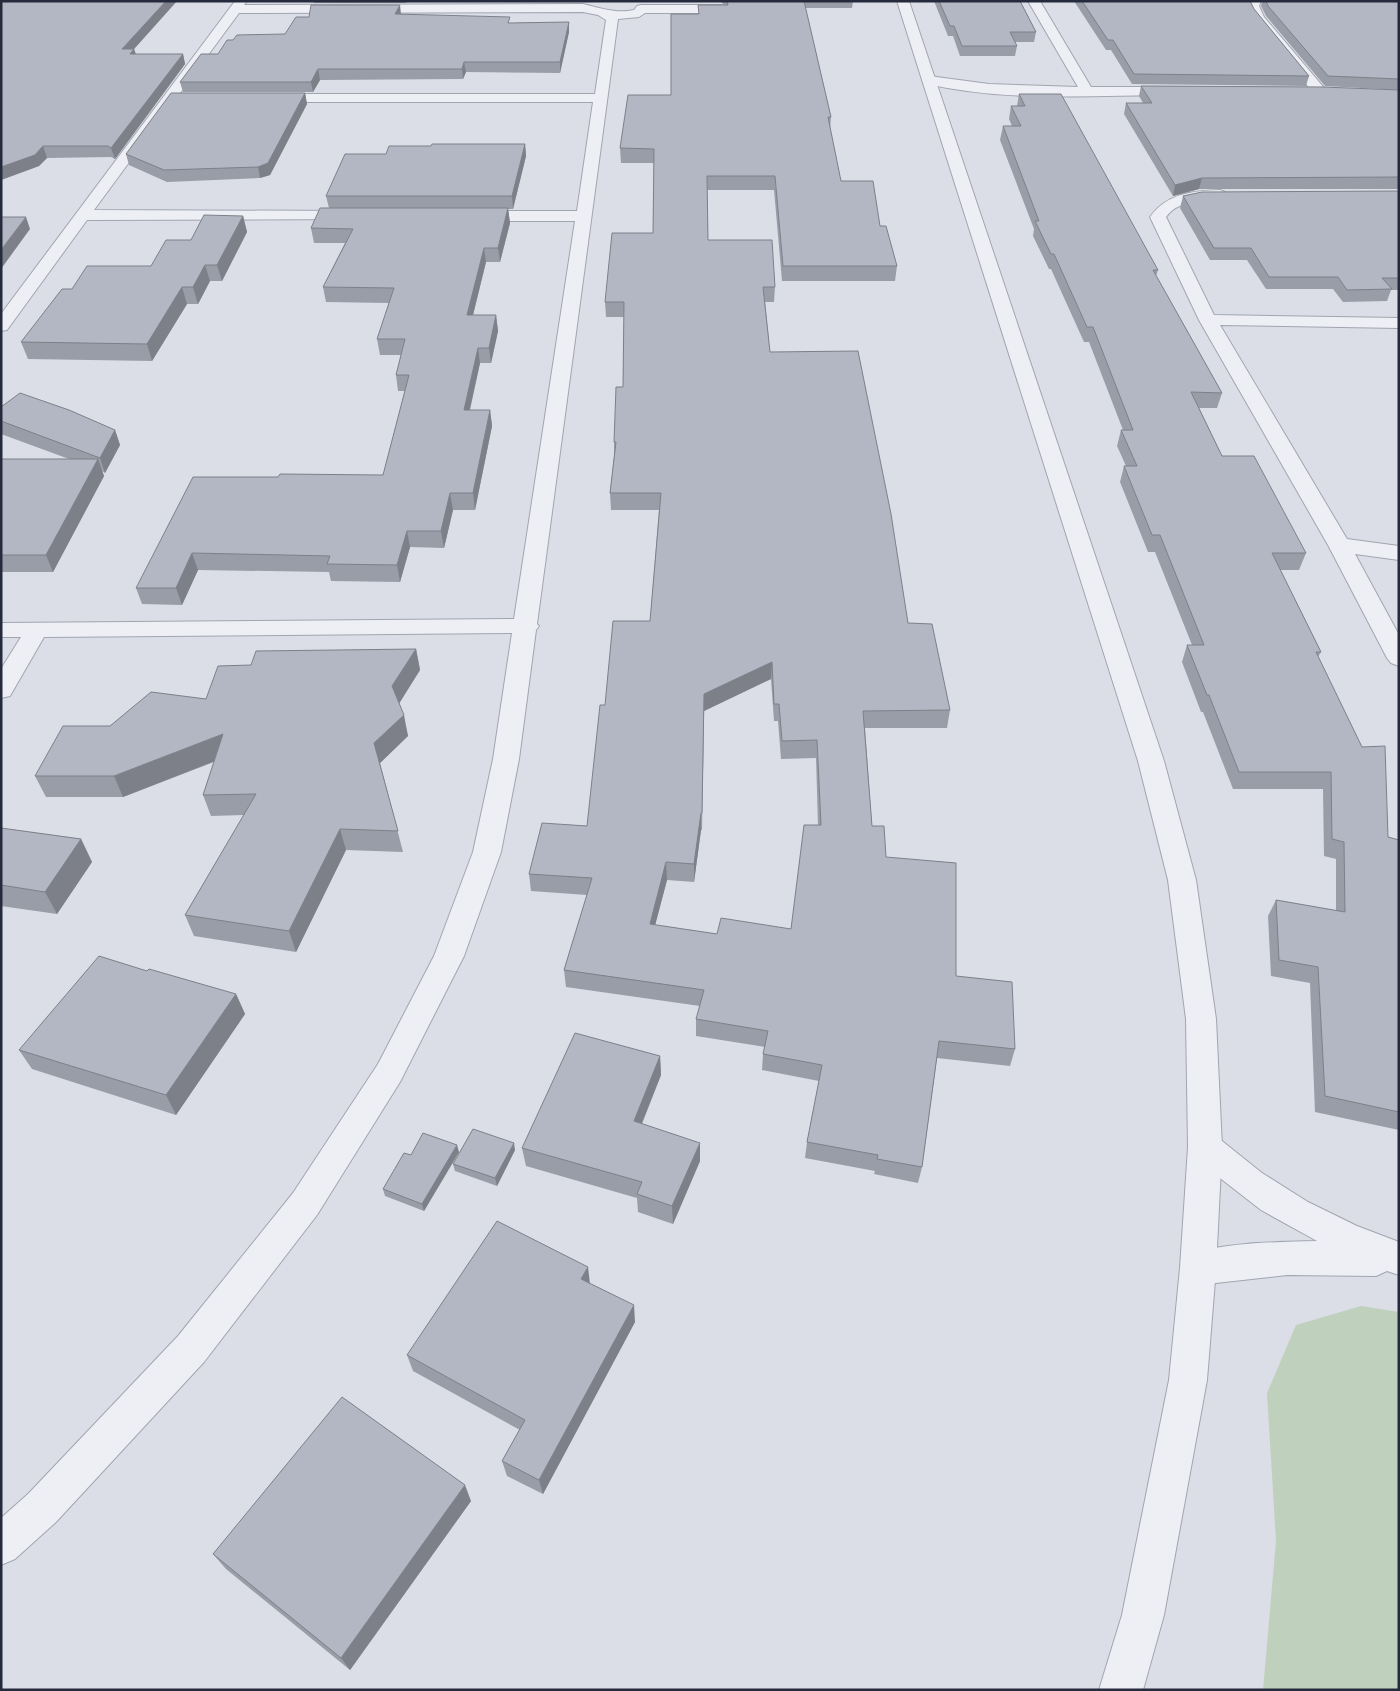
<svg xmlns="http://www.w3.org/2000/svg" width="1400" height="1691" viewBox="0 0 1400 1691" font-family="'PT Sans Narrow',sans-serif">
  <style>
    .green { fill: #bfd1bc }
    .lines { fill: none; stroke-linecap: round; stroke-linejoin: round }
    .minor-casing { stroke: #a1a5b0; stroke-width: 2 }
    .tertiary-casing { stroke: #a1a5b0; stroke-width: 2 }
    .minor { fill: #eeeff5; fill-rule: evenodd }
    .tertiary { fill: #eeeff5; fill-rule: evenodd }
    .wall { fill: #999da8; fill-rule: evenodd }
    .shaded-wall { fill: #7d8088 }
    .building { fill: #b2b7c3; stroke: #7d8088; fill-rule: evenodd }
  </style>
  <rect width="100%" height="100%" fill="#dbdee6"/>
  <path class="green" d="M1361,1306L1399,1312V1690H1263L1276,1541L1267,1393L1296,1325Z"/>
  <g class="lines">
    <g class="minor-casing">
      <g id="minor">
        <path d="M235,1H247L244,5L583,4C601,8 616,14 634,10L637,6L641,5H723L729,9L723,13H645L639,17L618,19L537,624L539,626L536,630L519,759L501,852L464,956L400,1082L317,1215L204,1362L56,1522L15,1559L1,1565V1518L28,1494L178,1336L293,1193L378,1064L434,956L473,852L493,759L512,633L44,637L10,696L1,698V669L21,637H1V623L514,619L575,221H471L465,219L463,216L465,213L471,211H577L593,102H269L262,98L269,94H595L606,20L598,15L583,12L239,13L94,210L353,211L359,213L361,216L359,219L87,220L7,330L1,331V314Z"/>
        <path d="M1028,1H1040L1091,87H1177L1184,91L1177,95C1094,95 1006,103 924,83L922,80L929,76L989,84L1078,87Z"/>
        <path d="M1249,1H1261L1259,6L1264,17L1325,89L1327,92L1325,95H1315L1255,21L1247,6Z"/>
        <path d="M1220,190L1225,192L1228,195L1225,198C1204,204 1181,197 1166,217L1214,315L1399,318V328L1220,325L1347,539L1399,546V560L1355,554L1399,635V666L1391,663L1387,658L1328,545L1199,320L1150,217C1167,193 1193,191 1220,190Z"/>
        <path d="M1205,1132L1217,1137L1262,1173L1308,1202L1357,1226L1399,1242V1275L1387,1271L1376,1276L1287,1275L1198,1285L1185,1280L1180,1268L1185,1256C1221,1242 1278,1242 1317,1241L1261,1210L1193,1157L1188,1147L1193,1137Z"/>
      </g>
    </g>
    <g class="tertiary-casing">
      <path id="tertiary" d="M897,1H909L1164,761L1196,880L1216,1019L1222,1147L1216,1268L1207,1380L1164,1615L1143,1690H1099L1122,1615L1169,1380L1180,1268L1188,1147L1186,1019L1168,880L1138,761Z"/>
    </g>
    <use href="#minor" class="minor"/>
    <use href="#tertiary" class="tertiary"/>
  </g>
  <g class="wall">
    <path d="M177,1L134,49L136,54H183L185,64L115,159L111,157L47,158L39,166L1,180Z"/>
    <path d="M313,1H407L406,3H314Z"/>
    <path d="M721,1H853L852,8H805L831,117L830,129L841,181L880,226L897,266L895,281H782L774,190H707L708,240L775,287L774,302H765L770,352L908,623L950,710L947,728H865L872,826L886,857L956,976L1015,1049L1010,1066L937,1058L922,1167L918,1183L874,1174L875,1171L805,1158L807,1142L819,1081L762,1070L763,1054L765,1047L696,1036V1019L700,1006L566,987L564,970L587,895L531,891L529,874L587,826L605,705L650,621L659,510H611L610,493L614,456V442L623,387L624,317H606L605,302L653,233L654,163H621L620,148L671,95L698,14L725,5L722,3ZM771,679L774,721H778L781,759L816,758L818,825L791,929L717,934L655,925L667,880L694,882L701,830H702L704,711Z"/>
    <path d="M934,1H1020L1036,32L1034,42H1015L1017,46L1015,56H960L953,36H948Z"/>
    <path d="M1074,1H1250L1254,9L1309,76L1306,86L1132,84L1111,50H1106Z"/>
    <path d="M1262,1H1399V90L1325,86L1266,16L1261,6Z"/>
    <path d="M401,14L511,23L569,22V32L560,73L466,72L463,79L320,80L313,92H183L180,82L218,54L233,40L285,34Z"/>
    <path d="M1141,86L1399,90V189H1199L1173,196L1124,114L1126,103H1143L1139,96Z"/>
    <path d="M305,93L307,104L270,175L260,178L167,182L129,165L126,154Z"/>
    <path d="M1019,94L1158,270L1156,276L1222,393L1217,408H1199L1222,456L1306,553L1299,570H1280L1321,652L1318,657L1388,837L1399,840V1130L1315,1112L1310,983L1271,976L1268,916L1276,900L1336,911V859L1324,856L1323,789H1233L1203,712H1201L1182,662L1187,645H1192L1155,552H1148L1120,482L1124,466H1126L1117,446L1121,430H1123L1089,342H1084L1051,269H1049L1033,236L1034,229L1000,140L1003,126H1012L1009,119L1011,106H1017Z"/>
    <path d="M525,144L526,156L513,209H508L510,223L500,262H486L473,315H496L498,331L491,363H480L470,410H490L492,426L475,510H453L444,548L410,547L400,582L331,581L329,572L198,570L182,605L142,604L136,588L278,477L383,475L405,391H398L396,375L401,355H380L377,339L389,303L326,302L323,287L345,243H314L311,228L329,208L326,196L386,154L431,146Z"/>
    <path d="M1399,191V290H1391L1387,301L1343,302L1333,289H1266L1247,260H1210L1180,208L1183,196Z"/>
    <path d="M243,216L247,232L222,281H210L198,304H187L152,361L28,359L21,342L72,289L151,266L191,240Z"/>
    <path d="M1,407L115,430L120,445L105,473L102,471L104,476L53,572H1V459H69L1,434Z"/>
    <path d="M416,649L420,670L399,703L408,736L380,763L403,852L346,850L296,952L194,936L185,915L244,815L211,816L203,795L214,762L123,797H46L35,776L110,726L206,699L251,665Z"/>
    <path d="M1,828L81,839L92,862L57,914L1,906Z"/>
    <path d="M236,994L245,1014L176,1115L32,1069L19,1050Z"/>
    <path d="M660,1056L661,1075L642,1124L700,1161L673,1224L638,1212L637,1198L526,1166L522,1148Z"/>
    <path d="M515,1150L497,1186L455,1171L453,1164Z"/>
    <path d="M459,1152L424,1211L385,1196L383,1189L411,1155Z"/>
    <path d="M590,1284L635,1322L543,1494L507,1476L502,1461L520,1430L413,1371L407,1355Z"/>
    <path d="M471,1501L350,1670L226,1569L213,1554Z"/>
  </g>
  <g class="shaded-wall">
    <path d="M166,1H177L125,59L122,49Z"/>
    <path d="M400,5L401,14H395Z"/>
    <path d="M569,22V32L560,73V62Z"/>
    <path d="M134,49L137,59L130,54Z"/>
    <path d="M183,54L185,64L115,159L111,148Z"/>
    <path d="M464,62L466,72L463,79L462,69Z"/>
    <path d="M318,69L320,80L313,92L311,82Z"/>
    <path d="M305,93L307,104L270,175L260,178L258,167Z"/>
    <path d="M525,144L526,156L513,209L512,196Z"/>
    <path d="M43,146L47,158L39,166L1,180V167Z"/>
    <path d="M1202,178L1199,189L1173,196L1175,185Z"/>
    <path d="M508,208L510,223L500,262L498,248Z"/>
    <path d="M243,216L247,232L222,281L217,265Z"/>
    <path d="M26,217L30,229L1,269V250Z"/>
    <path d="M484,248L486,262L469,331L467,315Z"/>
    <path d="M205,265L210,281L198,304L193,287Z"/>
    <path d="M182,287L187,304L152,361L147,344Z"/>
    <path d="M496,315L498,331L491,363L489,348Z"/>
    <path d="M478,348L480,363L466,426L464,410Z"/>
    <path d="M490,410L492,426L475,510L473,493Z"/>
    <path d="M115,430L120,445L105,473L100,458Z"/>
    <path d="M98,459L104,476L53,572L46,555Z"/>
    <path d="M450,493L453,510L444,548L441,531Z"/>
    <path d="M407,531L410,547L400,582L397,565Z"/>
    <path d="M192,553L198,570L182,605L176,588Z"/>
    <path d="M416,649L420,670L397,707L392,686Z"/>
    <path d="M772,662L771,679L704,711L702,830L704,694Z"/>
    <path d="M404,715L408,736L379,764L374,743Z"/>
    <path d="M223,734L230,755L123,797L114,776Z"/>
    <path d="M701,813V830L694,882V864Z"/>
    <path d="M340,829L346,850L296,952L289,931Z"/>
    <path d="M81,839L92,862L57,914L45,892Z"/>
    <path d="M666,862L667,880L651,941L650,924Z"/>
    <path d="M236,994L245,1014L176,1115L166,1095Z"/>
    <path d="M660,1056L661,1075L635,1140L634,1121Z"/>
    <path d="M514,1143L515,1150L497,1186L495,1178Z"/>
    <path d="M700,1143V1161L673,1224L672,1206Z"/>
    <path d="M457,1145L459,1152L424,1211L422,1204Z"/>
    <path d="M588,1267L590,1284L581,1279Z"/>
    <path d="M634,1305L635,1322L543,1494L539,1480Z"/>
    <path d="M465,1485L471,1501L350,1670L341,1658Z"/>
  </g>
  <g class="building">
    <path d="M1,1H166L122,49H134L130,54H183L111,148L108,146H43L35,155L1,167Z"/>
    <path d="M727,1H804L831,117H828L841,181H873L880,226H886L897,266H783L775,176H707L708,240H772L775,287H763L770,352L858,351L891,514L908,623L932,624L950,710L863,711L872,826H884L886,857L956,863V976L1012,982L1015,1049L939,1041L922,1167L877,1159L878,1155L807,1142L822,1065L763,1054L768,1031L696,1019L704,990L564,970L592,878L529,874L542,823L587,826L600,705H605L613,621H650L661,493H610L616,442H614L616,387H623L624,302H605L612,233H653L654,149L620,148L628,95H671V14H699L698,5H728ZM772,662L774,704H779L782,741L817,740L821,825H804L791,929L721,918L717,934L650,924L666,862L694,864L701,813H702L704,694Z"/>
    <path d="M939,1H1020L1036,32H1010L1017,46H962L954,26H950Z"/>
    <path d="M1082,1H1250L1254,9L1309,76L1134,74L1113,40H1108Z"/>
    <path d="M1266,1H1399V79L1328,76L1268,6Z"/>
    <path d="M311,5H400L395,14L510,17L508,23L569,22L560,62H464L462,69H318L311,82H180L201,54H218L227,40H233L237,35L285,34L296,17H309Z"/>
    <path d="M1141,86L1323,87L1399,90V177L1202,178L1175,185L1126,103H1152Z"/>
    <path d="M171,93H305L268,163L258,167L164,170L126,154Z"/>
    <path d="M1019,94H1061L1158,270H1153L1222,393L1191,392L1222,456H1254L1306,553H1272L1321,652H1316L1362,747L1385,746L1388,837L1399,840V1112L1325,1096L1318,967L1279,960L1276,900L1345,912L1344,842L1332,839L1331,772H1239L1209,695H1207L1187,645H1204L1160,535H1152L1124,466H1137L1121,430H1133L1093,327H1087L1054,254H1051L1035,221H1039L1003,126H1021L1011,106H1025Z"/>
    <path d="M432,144H525L512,196H326L345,154H386L389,146H431Z"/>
    <path d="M1399,191V278H1382L1392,289L1347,290L1338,277H1269L1251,248H1214L1183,196L1202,192Z"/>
    <path d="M320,208H508L498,248H484L467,315H496L489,348H478L464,410H490L473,493H450L441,531H407L397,565L327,564L330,556L192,553L176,588H136L193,477H278L280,474L383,475L409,375H396L405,339H377L394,288L323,287L353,229L311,228Z"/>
    <path d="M204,215L243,216L217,265H205L193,287H182L147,344L21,342L62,289H72L87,266H151L166,240H191Z"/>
    <path d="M1,217H26L1,250Z"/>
    <path d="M20,393L69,410L115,430L100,458L1,421V407Z"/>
    <path d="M1,459H98L46,555H1Z"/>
    <path d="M416,649L392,686L404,715L374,743L398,831L340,829L289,931L185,915L256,794L203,795L223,734L114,776H35L63,726H110L151,692L206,699L218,666L251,665L256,651Z"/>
    <path d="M1,828L81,839L45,892L1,885Z"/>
    <path d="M99,956L147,971L149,969L236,994L166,1095L19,1050Z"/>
    <path d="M575,1033L660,1056L634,1121L700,1143L672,1206L637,1194L642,1182L522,1148Z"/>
    <path d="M473,1129L514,1143L495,1178L453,1164Z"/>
    <path d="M423,1133L457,1145L422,1204L383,1189L404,1153L411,1155Z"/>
    <path d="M497,1221L588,1267L581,1279L634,1305L539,1480L502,1461L525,1420L407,1355Z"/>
    <path d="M342,1397L465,1485L341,1658L213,1554Z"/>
  </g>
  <rect width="1400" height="1691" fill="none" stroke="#252b3d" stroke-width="5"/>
</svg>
